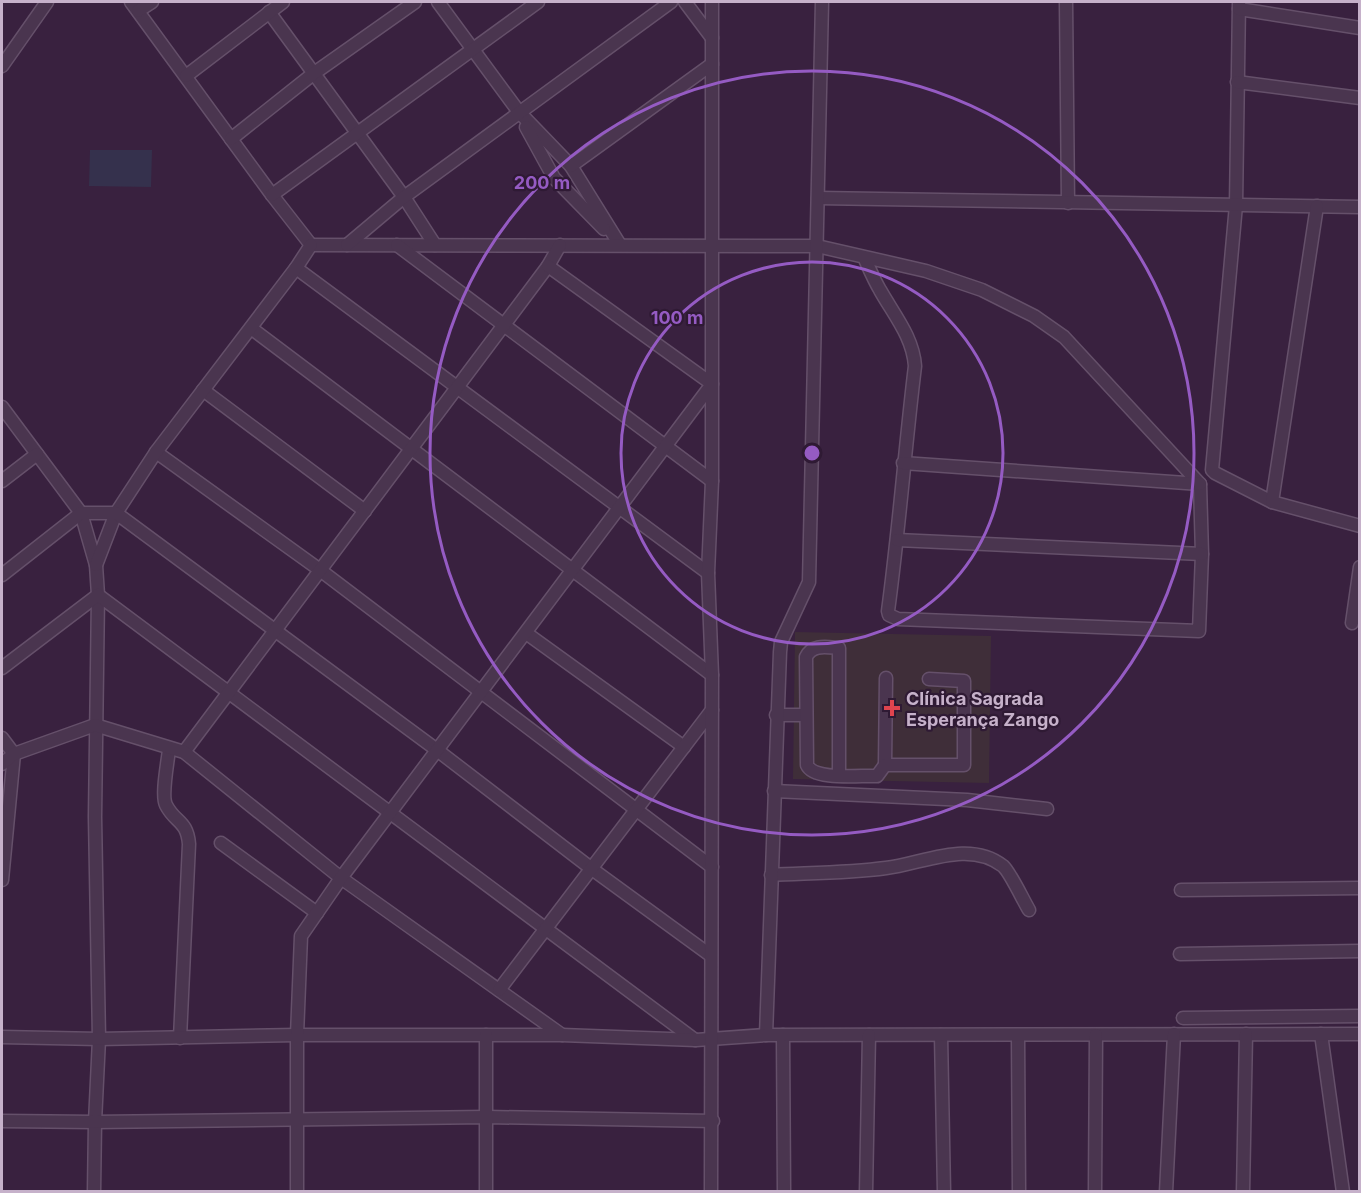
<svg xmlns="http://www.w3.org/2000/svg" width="1361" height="1193" viewBox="0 0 1361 1193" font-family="Inter,sans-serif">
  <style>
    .medical { fill: #3f2e39 }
    .green { fill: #35314d }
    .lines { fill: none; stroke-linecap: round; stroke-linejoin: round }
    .minor-casing { stroke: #65506a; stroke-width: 15 }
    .minor { stroke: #4a354f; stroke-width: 12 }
    .ring { fill: none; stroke: #955bc3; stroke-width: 3 }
    .health-dot { fill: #e0444e; stroke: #2f1a34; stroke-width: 2 }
    .labels { text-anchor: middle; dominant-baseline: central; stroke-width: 4.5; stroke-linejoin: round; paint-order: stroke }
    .poi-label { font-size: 18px; font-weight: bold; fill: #c6b1ca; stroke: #2f1a34; text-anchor: start }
    .centre { fill: #955bc3; stroke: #2f1a34; stroke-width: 3 }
    .ring-label { font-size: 18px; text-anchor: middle; font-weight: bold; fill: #955bc3; stroke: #2f1a34; stroke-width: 4.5; stroke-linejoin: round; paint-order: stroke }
  </style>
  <rect width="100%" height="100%" fill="#39213f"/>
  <path class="medical" d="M795,632L991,636L989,783L793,779Z"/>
  <path class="green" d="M90,150H152L151,187L89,186Z"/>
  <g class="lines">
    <g class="minor-casing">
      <g id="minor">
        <path d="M131,2L272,195L311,245"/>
        <path d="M438,2L519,112L571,166L620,245"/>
        <path d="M685,2L712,38"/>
        <path d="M1066,2L1068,203"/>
        <path d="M1239,2L1236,205L1212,470L1215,473L1272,502"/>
        <path d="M1239,9L1360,28"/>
        <path d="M138,11L152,2"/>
        <path d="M269,12L404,197L435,245"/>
        <path d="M2,66L47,2"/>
        <path d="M186,76L283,2"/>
        <path d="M1237,82L1360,98"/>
        <path d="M526,127L554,178L604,229"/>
        <path d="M231,139L313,74L415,2"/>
        <path d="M571,166L712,64"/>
        <path d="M272,195L538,2"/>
        <path d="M818,198L1360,207"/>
        <path d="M1317,206L1272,502L1360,526"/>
        <path d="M311,245L817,246L926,271L982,290L1034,316L1064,337L1200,484L1202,554L1199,631L898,619L889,615L888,611C899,530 905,448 915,366C913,337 894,315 880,290C874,280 869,268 864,257"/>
        <path d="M347,245L404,197L671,2"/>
        <path d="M397,245L712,481"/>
        <path d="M296,268L708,573"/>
        <path d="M251,328L712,675"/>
        <path d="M203,390L365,511"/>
        <path d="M2,407L81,513L96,565L98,595L95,817L99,1039L95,1122L94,1192"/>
        <path d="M156,452L320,570L712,867"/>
        <path d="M903,463L1200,484"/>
        <path d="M2,481L37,454"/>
        <path d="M897,540L1202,554"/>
        <path d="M96,565L116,513L156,452L296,268L311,245"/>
        <path d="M2,575L81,513H116L437,750L592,869L710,955"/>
        <path d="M1352,623L1360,567"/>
        <path d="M526,633L684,747"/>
        <path d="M2,668L98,595L695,1040"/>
        <path d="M776,715H806"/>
        <path d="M2,738L14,754L2,880"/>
        <path d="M169,749C168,761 161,795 166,805C175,823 187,820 189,844L180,1038"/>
        <path d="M184,752L548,266L560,245"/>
        <path d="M2,764L14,754L95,725L184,752L341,878L562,1035"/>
        <path d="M885,765L886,678"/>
        <path d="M839,775V648C826,647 812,644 806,657L807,765C814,781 861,775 877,776L885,765H964V681L929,679"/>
        <path d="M774,791L967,800L1047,809"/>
        <path d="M221,843L317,913"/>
        <path d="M771,875C809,873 848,873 886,868C922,864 969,839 1003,866C1010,872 1023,900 1029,910"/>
        <path d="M1181,890L1360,888"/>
        <path d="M1180,954L1360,951"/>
        <path d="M499,990L712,710"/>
        <path d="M1183,1018L1360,1016"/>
        <path d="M1321,1034L1343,1192"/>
        <path d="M766,1035L780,652L781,642L809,582L822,2"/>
        <path d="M783,1035L784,1192"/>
        <path d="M941,1035L944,1192"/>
        <path d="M1018,1035L1019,1192"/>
        <path d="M2,1037L99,1039L297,1035H562L696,1040L766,1035L1360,1034"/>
        <path d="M2,1121L95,1122L487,1117L713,1121"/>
        <path d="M297,1192V1035L301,936L341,878L712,384L548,266"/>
        <path d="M486,1192V1035"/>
        <path d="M711,1192L712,675L708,573L712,481V2"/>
        <path d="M866,1192L869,1035"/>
        <path d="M1095,1192L1096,1035"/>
        <path d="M1166,1192L1174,1034"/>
        <path d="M1243,1192L1246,1034"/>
      </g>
    </g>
    <use href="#minor" class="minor"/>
  </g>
  <g class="ring">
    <circle cx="812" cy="453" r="191"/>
    <circle cx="812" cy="453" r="382"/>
  </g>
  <path class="health-dot" d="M889 699h6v6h6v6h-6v6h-6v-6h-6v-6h6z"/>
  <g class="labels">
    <g class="poi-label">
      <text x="906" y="698">Clínica Sagrada<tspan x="906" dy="21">Esperança Zango</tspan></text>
    </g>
  </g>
  <circle cx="812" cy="453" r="9" class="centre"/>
  <g class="ring-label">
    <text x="542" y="189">200 m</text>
    <text x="677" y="324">100 m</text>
  </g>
  <rect width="1361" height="1193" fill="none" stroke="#c6b1ca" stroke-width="6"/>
</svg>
